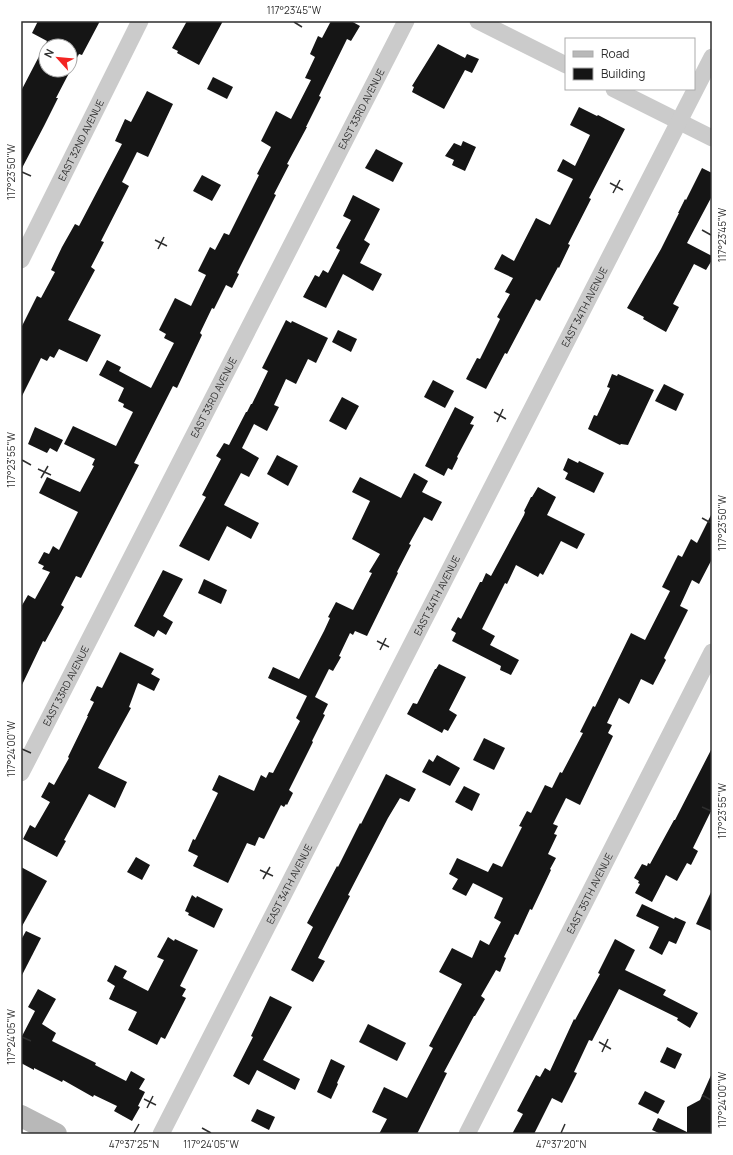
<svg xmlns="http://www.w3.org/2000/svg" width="733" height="1155" viewBox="0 0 733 1155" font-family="Manrope,sans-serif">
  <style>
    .building { fill: #151515; fill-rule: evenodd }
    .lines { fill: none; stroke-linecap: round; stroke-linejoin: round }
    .street { stroke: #cbcbcb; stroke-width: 17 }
    .secondary { stroke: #b8b8b8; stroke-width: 22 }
    .ticks { fill: none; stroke: #2e2e2e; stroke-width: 1.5 }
    .labels { text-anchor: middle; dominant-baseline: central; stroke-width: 4; stroke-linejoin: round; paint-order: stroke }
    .street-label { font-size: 10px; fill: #2e2e2e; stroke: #fff }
    .neatline { fill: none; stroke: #2e2e2e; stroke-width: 1.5 }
    .ticks-label { font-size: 10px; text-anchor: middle; fill: #2e2e2e }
  </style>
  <rect width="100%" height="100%" fill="#fff"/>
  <g class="building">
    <path d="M38,21H100L82,55L79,54L56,98H58L44,126L21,170V91L47,41L32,33ZM46,46H70V70H46Z"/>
    <path d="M187,21H223L199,65L177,53L178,51L172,48Z"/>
    <path d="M331,21H351L360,26L351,41L347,39L319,96L321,97L306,127H307L287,164L289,165L274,194L276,195L237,273L239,274L232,288L226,285L214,309L212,308L200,333L202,335L177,388L173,386L134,463L139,465L81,578L76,576L61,605L64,607L45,642L43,641L21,687V607L28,595L35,599L50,572L42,569L44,566L38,563L44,552L49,554L53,546L59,550L78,512L39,493L47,477L80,492L94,466L92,465L95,459L64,444L73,426L116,446L133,412L123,407L124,404L118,401L124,388L99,375L107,360L121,367L119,371L151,388L174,343L164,338L166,334L159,330L175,298L191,306L206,275L198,271L210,247L215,250L224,233L229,235L259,175L257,174L271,147L261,141L276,111L291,119L311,80L305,78L315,57L310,54L318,36L322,38Z"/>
    <path d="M438,44L465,58L467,54L479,59L472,73L465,70L444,109L412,92L414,87L412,86Z"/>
    <path d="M213,77L233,87L227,99L207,89Z"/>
    <path d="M147,91L173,104L148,157L137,152L122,182L129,186L101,241L104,242L91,267L95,270L68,320L101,335L87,362L59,349L54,358L50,356L47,361L41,358L21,398V328L37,296L41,298L55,272L51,270L62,247L75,224L79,226L122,144L115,141L125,119L131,122Z"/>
    <path d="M579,107L597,116L598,115L625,129L589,198L591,199L568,244L570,245L559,268L558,267L540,301L536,299L507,354L505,353L486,389L466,379L477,358L480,359L500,319L497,317L510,294L505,292L513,278L494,269L502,254L514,261L536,218L550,225L573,179L557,171L563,159L575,166L590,135L570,125Z"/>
    <path d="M463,141L476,147L465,171L452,165L454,160L445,156L454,143L461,146Z"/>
    <path d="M376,149L403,163L393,182L365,168Z"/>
    <path d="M702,168L712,173V196L687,243L712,256V260L706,270L694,264L673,304L679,307L666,332L643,319L644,317L627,308L661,249L679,213H678L685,199L686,200Z"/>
    <path d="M202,175L221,185L212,201L193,191Z"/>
    <path d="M353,195L380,209L364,240L370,244L360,263L382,274L373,291L343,274L326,308L303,297L315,275L319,277L323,270L328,273L340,250L336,248L351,220L343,216Z"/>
    <path d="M286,320L291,323L292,321L328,338L316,363L308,359L296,384L286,379L274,405L279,407L267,431L254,424L242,448L259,458L249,477L241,473L224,505L259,523L251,539L227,526L209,561L179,546L206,497L202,495L221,459L216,456L224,443L229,445L246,412H247L251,404H252L268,371L262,368Z"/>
    <path d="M338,330L357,339L351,352L332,342Z"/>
    <path d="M612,374L617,376L618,374L654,390L628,445L621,444L620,445L588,429L594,415L597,416L610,388L607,387Z"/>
    <path d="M433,380L454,391L445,408L424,397Z"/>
    <path d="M664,384L684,394L676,411L655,401Z"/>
    <path d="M342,397L359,406L346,430L329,421Z"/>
    <path d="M455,407L474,417L470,424L474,425L457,457L458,458L452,470L448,468L444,476L425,466Z"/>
    <path d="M35,427L63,440L57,452L50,448L47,453L28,444Z"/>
    <path d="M277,455L298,466L288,486L267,474Z"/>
    <path d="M568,458L578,463L579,461L604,473L594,493L565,479L568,473L563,470Z"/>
    <path d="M414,473L428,481L422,492L442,502L432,521L424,517L409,544L411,545L397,572L398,573L367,636L355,631L353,635L350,633L339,656L341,657L333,671L329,669L315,697L328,704L323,714L325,715L312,741L313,742L289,790L293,793L287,805L286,804L284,807L281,805L264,839L259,837L255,846L247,843L228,883L193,866L198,856L188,851L193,839L195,840L218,793L212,790L219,775L254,791L261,775L266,778L269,772L273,773L300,721L296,718L307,696L268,678L273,667L299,679L324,631L330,618L328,617L336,602L353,610L372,573L369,572L380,554L352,539L370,501L352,492L360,477L401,498Z"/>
    <path d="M538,487L556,497L547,515L585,534L577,549L561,541L543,575L540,573L538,577L516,565L507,584L505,583L482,629L495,636L490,645L519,660L511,675L500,670L501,666L452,641L456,633L451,630L458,617L461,619L480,582H482L486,573L491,576L524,515L525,512L524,511L531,497H532Z"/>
    <path d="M712,513V559L699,584L692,580L680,606L688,610L664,658L666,660L653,685L641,679L629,704L619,698L607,723L612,725L608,733L613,736L580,805L566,798L553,824L558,826L554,834L557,835L548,854L556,858L550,869L551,870L532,910L530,909L518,935L515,934L504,957L506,958L500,972L496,970L481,996L485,999L475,1016H474L444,1072L447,1073L417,1134H379L387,1119L372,1112L384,1087L407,1098L433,1048L429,1046L462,984L439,972L452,948L472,958L480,940L489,945L501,922L494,918L503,898L473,883L466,896L452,889L458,879L449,874L457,858L488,872L493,863L502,867L522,827L519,826L527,811L531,813L545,785L552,788L560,772L562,773L583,733L580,732L593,706L595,707L631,633L645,640L670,591L662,587L678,555L682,557L691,539L697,543Z"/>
    <path d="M163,570L183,579L163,616L173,622L166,635L158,630L154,637L134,626Z"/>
    <path d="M204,579L227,590L221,604L198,593Z"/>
    <path d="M120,652L154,669L151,674L160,679L154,691L138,683L129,707L131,708L98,768L127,782L115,808L89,794L64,840L66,841L57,857L23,839L30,825L35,828L50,802L41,797L49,782L54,785L69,758L68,757L88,716H87L94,702L90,700L97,686L102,688Z"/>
    <path d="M439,664L466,677L449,710L457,715L448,731L444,729L442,733L407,714L413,703L417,704L435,669H436Z"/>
    <path d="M484,738L505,748L494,770L473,760Z"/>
    <path d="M712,748V809L693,848L698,851L691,865L687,863L677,881L666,875L652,902L635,893L640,884L638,883L639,881L634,878L642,864L647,866L648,863L650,864L674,820H675Z"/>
    <path d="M437,755L460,768L450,786L422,772L429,759L433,762Z"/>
    <path d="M386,774L416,789L409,802L400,798L388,818L348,895L350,896L318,958L325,961L313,982L291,970L313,927L307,923L337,866L338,867L360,823L361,824Z"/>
    <path d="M464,786L480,794L472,811L455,802Z"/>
    <path d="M136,857L150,865L142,880L127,872Z"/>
    <path d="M21,867L47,881L21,928Z"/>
    <path d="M712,890V931L696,924Z"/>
    <path d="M192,895L196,898L197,896L223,909L214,928L188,915L189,913L185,911Z"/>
    <path d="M642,904L674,919L675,917L686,922L676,944L669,941L662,955L649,948L659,927L636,916Z"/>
    <path d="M26,931L41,938L21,977V940Z"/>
    <path d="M168,937L174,941L175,939L198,950L180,986L186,989L182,996L186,998L165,1039L161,1037L157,1045L128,1030L137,1012L109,999L115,986L107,981L115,965L127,971L123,978L148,991L164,960L157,957Z"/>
    <path d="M615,939L635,950L625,970L666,990L663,995L698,1013L690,1028L677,1020L678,1018L619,989L592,1041L589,1040L574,1072L577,1073L562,1103L552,1098L534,1134H512L523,1114L517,1111L536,1075L540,1077L545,1068L550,1071L574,1019L575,1020L600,974L598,973Z"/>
    <path d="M38,989L56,999L42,1024L56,1033L52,1041L96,1063L95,1065L126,1081L131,1071L145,1079L139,1089L145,1092L138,1106L140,1107L132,1121L114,1111L117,1106L94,1095L93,1097L63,1080L62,1082L34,1068V1070L21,1063V1038L35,1011L28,1007Z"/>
    <path d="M270,996L292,1007L263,1060L300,1079L295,1090L257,1070L249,1085L233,1076L253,1037L251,1036Z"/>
    <path d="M368,1024L406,1043L397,1061L359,1042Z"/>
    <path d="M667,1047L682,1054L675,1069L660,1062Z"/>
    <path d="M331,1059L345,1066L337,1083L338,1084L331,1099L317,1092Z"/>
    <path d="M712,1073V1134H661L652,1130L658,1118L687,1132V1107L700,1100Z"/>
    <path d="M645,1091L665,1101L658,1114L638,1104Z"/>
    <path d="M257,1109L275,1117L269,1130L251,1121Z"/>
  </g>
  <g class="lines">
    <g class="street">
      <path d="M478,21L566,65"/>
      <path d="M614,89L712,138"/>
      <path id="s1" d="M21,260L140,21"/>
      <path id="s2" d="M21,773L406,21"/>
      <path id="s3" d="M161,1134L712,57"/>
      <path id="s4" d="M467,1134L712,652"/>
    </g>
    <path class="secondary" d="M21,1116L56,1134"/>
  </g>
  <path class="ticks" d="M294,22L302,27M22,172L31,176M610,183L623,190M613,193L620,180M702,230L711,235M155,240L167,246M158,249L164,237M494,412L506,419M497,422L503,409M22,460L31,465M38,469L51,475M41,478L48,466M702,518L711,523M377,641L389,647M380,650L386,638M22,749L31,753M702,807L711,811M260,870L273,876M263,879L270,867M22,1037L31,1041M599,1042L611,1049M602,1052L608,1039M702,1095L711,1100M144,1099L156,1105M147,1108L153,1096M202,1128L211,1133M134,1133L139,1124M561,1133L565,1124"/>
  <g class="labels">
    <g class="street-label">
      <text stroke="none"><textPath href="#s2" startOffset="746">EAST 33RD AVENUE</textPath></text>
      <text stroke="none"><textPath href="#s1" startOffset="134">EAST 32ND AVENUE</textPath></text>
      <text stroke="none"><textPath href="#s3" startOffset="929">EAST 34TH AVENUE</textPath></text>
      <text stroke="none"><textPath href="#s2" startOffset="422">EAST 33RD AVENUE</textPath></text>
      <text stroke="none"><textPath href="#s3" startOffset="605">EAST 34TH AVENUE</textPath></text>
      <text stroke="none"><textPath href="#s2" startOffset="98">EAST 33RD AVENUE</textPath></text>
      <text stroke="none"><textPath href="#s3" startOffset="281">EAST 34TH AVENUE</textPath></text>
      <text stroke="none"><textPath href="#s4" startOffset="270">EAST 35TH AVENUE</textPath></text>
    </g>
  </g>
  <rect width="733" height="1155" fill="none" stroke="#ffffff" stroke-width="44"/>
  <rect x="565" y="38" width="130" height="52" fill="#ffffff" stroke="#ababab"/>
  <rect x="573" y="51" width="20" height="6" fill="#b8b8b8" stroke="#ababab"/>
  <text x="601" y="58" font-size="12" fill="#2e2e2e">Road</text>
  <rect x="573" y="68" width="20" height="12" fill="#151515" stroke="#ababab"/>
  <text x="601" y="78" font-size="12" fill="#2e2e2e">Building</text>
  <g transform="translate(58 58) rotate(297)"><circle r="19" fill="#ffffff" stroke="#ababab"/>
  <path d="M0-3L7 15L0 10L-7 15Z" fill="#f32422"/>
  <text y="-6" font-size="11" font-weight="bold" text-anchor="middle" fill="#2e2e2e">N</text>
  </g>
  <rect x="22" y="22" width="689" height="1111" class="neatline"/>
  <g class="ticks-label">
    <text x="294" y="14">117°23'45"W</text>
    <text transform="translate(11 172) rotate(-90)" y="4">117°23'50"W</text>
    <text transform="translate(722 235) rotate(-90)" y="4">117°23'45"W</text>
    <text transform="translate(11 460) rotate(-90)" y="4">117°23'55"W</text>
    <text transform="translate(722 523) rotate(-90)" y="4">117°23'50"W</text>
    <text transform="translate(11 749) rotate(-90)" y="4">117°24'00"W</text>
    <text transform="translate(722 811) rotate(-90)" y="4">117°23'55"W</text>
    <text transform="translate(11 1037) rotate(-90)" y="4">117°24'05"W</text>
    <text transform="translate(722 1100) rotate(-90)" y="4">117°24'00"W</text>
    <text x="134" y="1148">47°37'25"N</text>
    <text x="211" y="1148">117°24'05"W</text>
    <text x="561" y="1148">47°37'20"N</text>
  </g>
</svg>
